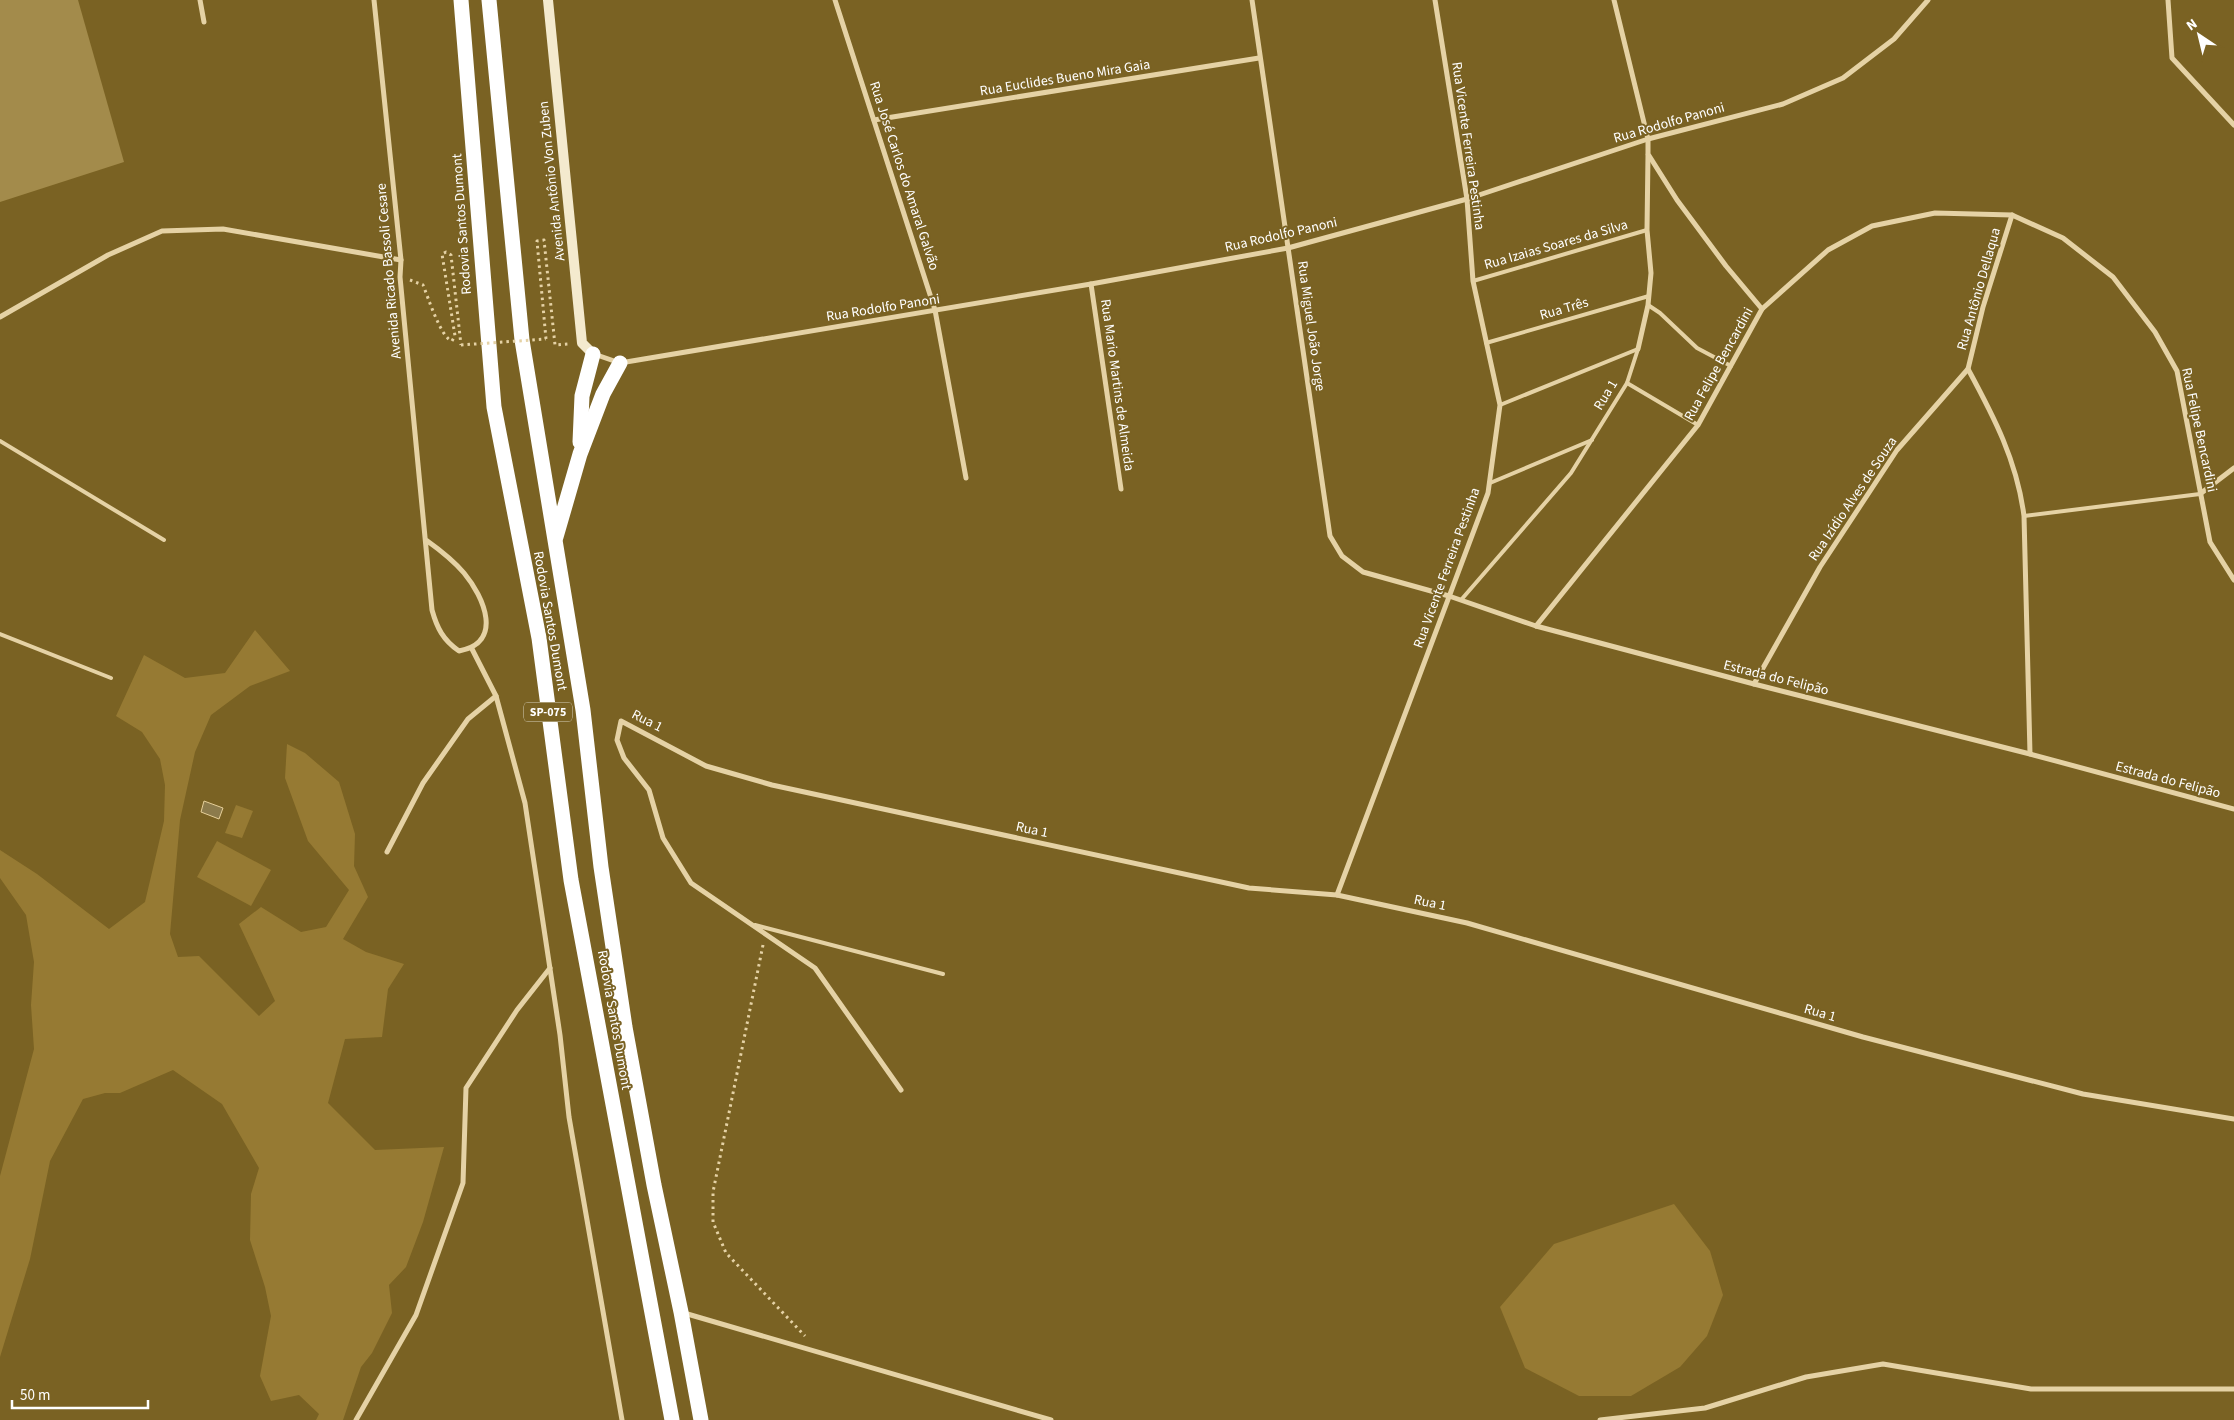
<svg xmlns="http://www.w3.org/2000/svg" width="2234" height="1420" viewBox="0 0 2234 1420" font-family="'Source Sans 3',sans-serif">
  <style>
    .green { fill: #967a33 }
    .water { fill: #8c7b4c; stroke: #e6cf99 }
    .building { fill: #a38b4b }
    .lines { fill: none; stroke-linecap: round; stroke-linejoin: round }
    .path { stroke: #e5d2a5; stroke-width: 3; stroke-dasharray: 2.5 4; stroke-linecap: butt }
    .lane { stroke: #e5d2a5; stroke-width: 4 }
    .street { stroke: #e5d2a5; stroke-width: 5 }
    .secondary { stroke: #f4eace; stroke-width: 10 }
    .highway { stroke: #fff; stroke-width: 15 }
    .path-bridge { stroke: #e5d2a5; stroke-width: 3; stroke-dasharray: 2.5 4; stroke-linecap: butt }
    .labels { text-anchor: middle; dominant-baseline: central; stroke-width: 4; stroke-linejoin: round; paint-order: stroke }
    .shield { fill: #7a6223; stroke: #d7d0bd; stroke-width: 1 }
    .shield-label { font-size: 12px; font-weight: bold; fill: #fff }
    .street-label { font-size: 14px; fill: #fff; stroke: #7a6223 }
  </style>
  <rect width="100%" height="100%" fill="#7a6223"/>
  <g class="green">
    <path d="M255,630L290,671L250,686L211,715L195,752L180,820L170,934L178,957L199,956L259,1016L275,1001L239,924L261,907L301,932L326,927L349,890L308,841L285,778L287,744L305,753L339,782L355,834L354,866L368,897L343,939L366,952L404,964L388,989L382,1037L345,1039L328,1103L375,1150L444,1147L423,1222L406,1267L389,1285L392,1313L372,1353L361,1367L343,1420H316L319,1414L299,1395L271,1401L260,1376L271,1316L265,1287L250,1240L251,1194L259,1168L222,1104L173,1070L120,1093H105L83,1099L50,1161L30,1259L0,1357V1176L34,1049L31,1005L34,962L26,915L0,878V850L37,874L109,929L145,902L164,821L165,785L160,759L142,732L116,716L144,655L185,678L225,673Z"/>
    <path d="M236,805L253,811L242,838L225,833Z"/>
    <path d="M217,841L271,870L251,906L197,877Z"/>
    <path d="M1674,1204L1710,1251L1723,1295L1707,1336L1680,1367L1631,1396H1579L1525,1368L1500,1307L1554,1244Z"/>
  </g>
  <path class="water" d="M204,801L223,808L219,819L201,812Z"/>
  <path class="building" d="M0,0H78L124,162L0,202Z"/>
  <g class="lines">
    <g class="path">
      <path d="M410,280L423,285C428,297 441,338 452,341L455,336L442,254L446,252L451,255L461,345"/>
      <path d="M546,339L537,241L544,240L555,345L569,344"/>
      <path d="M763,945L713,1192V1222L726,1253L805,1336"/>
    </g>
    <g class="lane">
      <path d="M1473,281L1647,230"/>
      <path d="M1648,305L1660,313L1697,348L1731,366"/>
      <path d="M1486,343L1649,296"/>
      <path d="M1627,383L1698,425"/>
      <path d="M1500,405L1638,349"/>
      <path d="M0,441L164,540"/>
      <path d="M1490,483L1592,440"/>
      <path d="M2024,516L2200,494"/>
      <path d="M1461,600L1571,473L1627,383L1638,349"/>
      <path d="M0,634L111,678"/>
      <path d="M755,925L943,974"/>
    </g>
    <g class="street">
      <path d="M200,0L204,22"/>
      <path d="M374,0L401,260L400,277L432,610C437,628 443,640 459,651C504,643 484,597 464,573C453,560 440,550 426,540"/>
      <path d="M835,0L935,310L966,478"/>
      <path d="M1252,0L1330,536L1342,556L1363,572L1449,596L1536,626L1754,684L2030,754L2234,809"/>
      <path d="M1614,0L1648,139V154L1677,200L1726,266L1762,309"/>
      <path d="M2168,0L2172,58L2234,125"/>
      <path d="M874,120L1259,58"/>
      <path d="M1091,284L1121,489"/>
      <path d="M0,317L108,255L162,231L223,229L401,260"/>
      <path d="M1638,349L1648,305L1651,273L1647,230L1648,155"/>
      <path d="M594,354L620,363L1091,284L1288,248L1467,199L1648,139L1783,104L1843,78L1894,39L1928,0"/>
      <path d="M1968,369C1994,417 2017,461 2024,516L2030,754"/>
      <path d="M2200,494L2234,468"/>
      <path d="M1536,626L1698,425L1762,309L1828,250L1872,226L1935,213L2012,215L2063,238L2113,277L2155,332L2177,371L2210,542L2234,580"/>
      <path d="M472,649L496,696L525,803L560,1035L569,1117L622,1420"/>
      <path d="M1754,684L1820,567L1897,450L1968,369L1983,307L2012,215"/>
      <path d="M387,852L423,783L468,719L496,696"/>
      <path d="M1337,895L1488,493L1500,405L1473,281L1467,199L1435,0"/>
      <path d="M901,1090L815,968L691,883L663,838L649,790L624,758L617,740L621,721L706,766L772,785L1249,888L1337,895L1467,923L1863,1037L2083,1094L2234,1119"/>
      <path d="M684,1313L1051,1420"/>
      <path d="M356,1420L416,1315L463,1183L466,1088L517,1010L550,968"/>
      <path d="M1600,1420L1705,1408L1806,1377L1883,1364L2031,1389H2234"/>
    </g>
    <path class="secondary" d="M548,0L582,343L593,354"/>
    <g class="highway">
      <path d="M461,0L494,407L539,638L571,880L672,1420"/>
      <path d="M489,0L522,340L583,710L601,867L625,1027L654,1185L681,1312L701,1420"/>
      <path d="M580,442L582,396L593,354"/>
      <path d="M556,537L580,454L603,394L620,363"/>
    </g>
    <path class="path-bridge" d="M461,345L546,339"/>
  </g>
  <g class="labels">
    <rect class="shield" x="524" y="702.5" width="48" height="19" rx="4"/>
    <g class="shield-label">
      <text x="548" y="712">SP-075</text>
    </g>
    <g class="street-label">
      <text transform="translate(1065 78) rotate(-9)">Rua Euclides Bueno Mira Gaia</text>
      <text transform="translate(1669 123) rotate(-16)">Rua Rodolfo Panoni</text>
      <text transform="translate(1468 146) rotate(82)">Rua Vicente Ferreira Pestinha</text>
      <text transform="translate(904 176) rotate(72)">Rua José Carlos do Amaral Galvão</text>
      <text transform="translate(552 181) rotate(-96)">Avenida Antônio Von Zuben</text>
      <text transform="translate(462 224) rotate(-94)">Rodovia Santos Dumont</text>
      <text transform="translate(1281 235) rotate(-13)">Rua Rodolfo Panoni</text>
      <text transform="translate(1556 245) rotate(-16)">Rua Izaias Soares da Silva</text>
      <text transform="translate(389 271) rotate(-95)">Avenida Ricado Bassoli Cesare</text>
      <text transform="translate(1979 289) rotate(-74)">Rua Antônio Dellaqua</text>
      <text transform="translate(883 308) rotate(-9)">Rua Rodolfo Panoni</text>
      <text transform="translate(1564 309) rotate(-16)">Rua Três</text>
      <text transform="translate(1311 326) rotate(82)">Rua Miguel João Jorge</text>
      <text transform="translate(1719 364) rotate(-61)">Rua Felipe Bencardini</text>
      <text transform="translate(1117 385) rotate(82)">Rua Mario Martins de Almeida</text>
      <text transform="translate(1606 395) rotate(-59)">Rua 1</text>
      <text transform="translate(2199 430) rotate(78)">Rua Felipe Bencardini</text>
      <text transform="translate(1853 499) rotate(-56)">Rua Izídio Alves de Souza</text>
      <text transform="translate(1447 568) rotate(-70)">Rua Vicente Ferreira Pestinha</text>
      <text transform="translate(550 621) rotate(80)">Rodovia Santos Dumont</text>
      <text transform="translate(1776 678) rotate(14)">Estrada do Felipão</text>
      <text transform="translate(647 721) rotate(27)">Rua 1</text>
      <text transform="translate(2168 780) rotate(15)">Estrada do Felipão</text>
      <text transform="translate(1032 830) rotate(12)">Rua 1</text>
      <text transform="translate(1430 903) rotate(12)">Rua 1</text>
      <text transform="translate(1820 1013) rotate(16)">Rua 1</text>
      <text transform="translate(614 1020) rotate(80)">Rodovia Santos Dumont</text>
    </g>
  </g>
  <g transform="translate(2199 35) rotate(325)" stroke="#7a6223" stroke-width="4" paint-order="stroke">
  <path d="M0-4L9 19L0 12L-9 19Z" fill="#ffffff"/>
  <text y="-8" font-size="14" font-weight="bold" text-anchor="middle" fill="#ffffff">N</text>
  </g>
  <path d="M12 1400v8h136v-8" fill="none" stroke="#ffffff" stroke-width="2.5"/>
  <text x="20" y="1400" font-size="15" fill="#ffffff" stroke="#7a6223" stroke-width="4" paint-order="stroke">50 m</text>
</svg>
